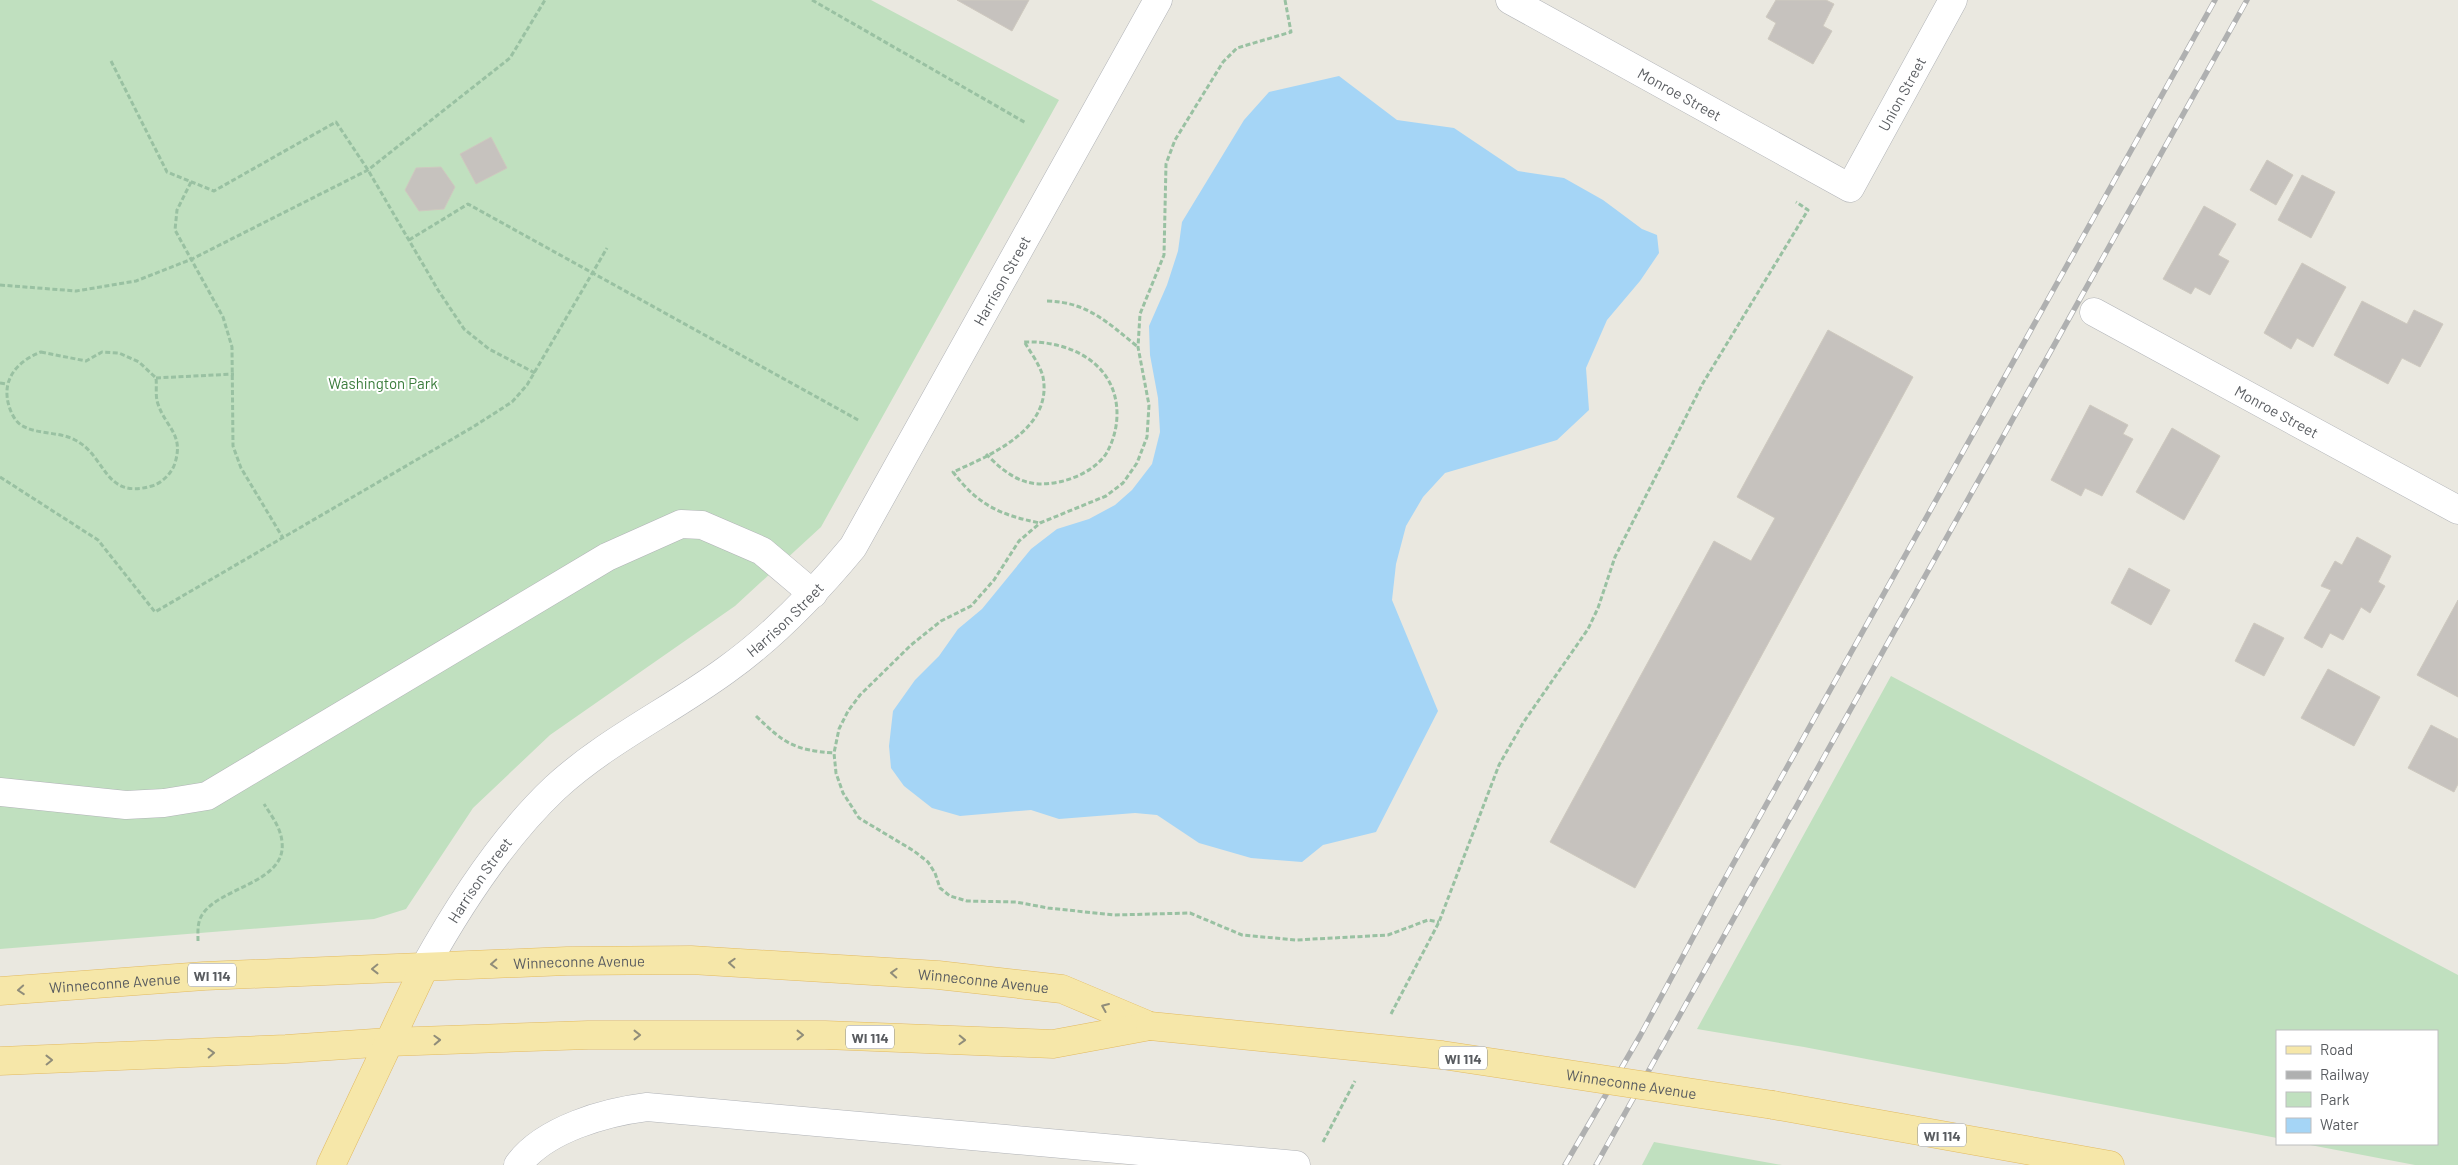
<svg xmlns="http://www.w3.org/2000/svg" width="2458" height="1165" viewBox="0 0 2458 1165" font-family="Barlow,sans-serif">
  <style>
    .green { fill: #c0e0bf }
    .water { fill: #a5d5f6 }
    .building { fill: #c6c2be; stroke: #cec9bf }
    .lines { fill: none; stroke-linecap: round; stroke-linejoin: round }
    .minor-casing { stroke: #b1b3b7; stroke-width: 29 }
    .major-casing { stroke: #e2ba61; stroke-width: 29 }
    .path { stroke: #99c1a2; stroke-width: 3; stroke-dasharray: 5 2.5; stroke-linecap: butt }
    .minor { stroke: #fff; stroke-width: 28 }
    .major { stroke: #f6e7a9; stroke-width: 28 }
    .rail-casing { stroke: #afb0b0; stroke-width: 5.5 }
    .rail { stroke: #fff; stroke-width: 4; stroke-dasharray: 11; stroke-linecap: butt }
    .major-bridge-casing { stroke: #e2ba61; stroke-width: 29; stroke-linecap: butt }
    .major-bridge { stroke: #f6e7a9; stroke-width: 28 }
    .oneway { stroke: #908d7a }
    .labels { text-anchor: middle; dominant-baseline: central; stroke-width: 4; stroke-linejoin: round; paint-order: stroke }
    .shield { fill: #fff; stroke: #8b8d90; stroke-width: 1 }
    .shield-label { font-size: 14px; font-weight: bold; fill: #595c60 }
    .street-label { font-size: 15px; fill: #595c60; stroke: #fff }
    .park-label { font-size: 15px; fill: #3b7c3c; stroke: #fff }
  </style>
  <rect width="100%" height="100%" fill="#eae8e0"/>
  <g class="green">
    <path d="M0,0H871L1059,100L821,527L735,606L550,735L473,808L406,909L374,919L0,949Z"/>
    <path d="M1891,676L2458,975V1165H2415L2305,1144H2437V1031H2277V1138L1804,1047L1697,1029Z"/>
    <path d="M1654,1142L1782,1165H1642Z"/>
  </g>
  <path class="water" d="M1339,76L1397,120L1454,128L1518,171L1564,178L1603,200L1642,229L1657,235L1659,253L1640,281L1607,320L1586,368L1589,410L1557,440L1445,473L1423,497L1406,526L1396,564L1392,600L1438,711L1376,832L1323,845L1302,862L1251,858L1199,843L1157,815L1135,813L1059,819L1031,810L960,816L932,808L904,786L891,768L889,746L893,711L915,680L939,656L958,629L982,609L1031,549L1057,529L1089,519L1115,505L1132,490L1152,464L1160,432L1158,398L1150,355L1149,326L1167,285L1178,251L1182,222L1244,120L1269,92Z"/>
  <g class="building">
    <path d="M957,0H1029L1012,31Z"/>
    <path d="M1776,0H1826L1834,4L1823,26L1832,31L1813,64L1768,39L1776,23L1766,17Z"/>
    <path d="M491,137L507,168L476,184L460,154Z"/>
    <path d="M2267,160L2293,175L2276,205L2250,190Z"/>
    <path d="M441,167L455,187L444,209L419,211L405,190L416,168Z"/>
    <path d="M2302,175L2335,192L2311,238L2278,220Z"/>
    <path d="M2204,206L2236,224L2218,255L2229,261L2210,295L2195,287L2191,294L2163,279Z"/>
    <path d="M2302,263L2346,287L2313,347L2297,338L2291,349L2264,333Z"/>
    <path d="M2362,301L2407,324L2414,310L2443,324L2420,367L2402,358L2388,384L2334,355Z"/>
    <path d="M1828,330L1913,377L1635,888L1550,842L1714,541L1751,561L1775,518L1737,497Z"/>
    <path d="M2090,405L2128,425L2123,434L2133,439L2102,496L2085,488L2081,496L2051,480Z"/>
    <path d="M2172,428L2220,456L2184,520L2136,492Z"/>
    <path d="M2357,537L2391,556L2378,582L2385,586L2370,613L2361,607L2343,640L2330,633L2322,648L2304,638L2331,590L2321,586L2335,561L2342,565Z"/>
    <path d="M2129,568L2170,590L2151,625L2111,603Z"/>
    <path d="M2458,600V697L2417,675Z"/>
    <path d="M2254,623L2284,638L2264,676L2235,661Z"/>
    <path d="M2328,669L2380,697L2354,746L2301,718Z"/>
    <path d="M2431,725L2458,739V784L2454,792L2408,768Z"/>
  </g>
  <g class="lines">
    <g class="minor-casing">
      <g id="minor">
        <path id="s1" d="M1510,0L1850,188L1953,0"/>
        <path id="s2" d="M2094,312L2458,510"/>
        <path d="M0,792L126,805L164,803L207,796L607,557L681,524L702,525L762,551L813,594"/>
        <path id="s3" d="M424,968C459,905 502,838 555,788C606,741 670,711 726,670C775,635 815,593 853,547L1158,0"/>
        <path d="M518,1165C544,1129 606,1112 647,1107L1296,1165"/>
      </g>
    </g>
    <g class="major-casing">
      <g id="major">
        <path id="s4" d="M0,991L204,976L567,961L691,960L938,975L1062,989L1150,1026"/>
        <path d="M0,1061L286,1049L389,1042L588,1035H825L1053,1044L1150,1026"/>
        <path d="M1773,1105L2110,1165"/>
        <path d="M331,1165L424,968"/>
      </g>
    </g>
    <g class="path">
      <path d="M812,0L1026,123"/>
      <path d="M1285,0L1291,32L1237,48L1223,62L1175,140L1166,164L1164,255L1140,314L1138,347L1149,405L1147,437L1137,463L1123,483L1106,496L1040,523L1019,541L994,580L971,606L941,621L911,645L860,695L848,711L839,729L834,753L836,773L843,793L859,818L914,851L928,862L935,873L940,888L950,896L967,901L1016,902L1048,908L1114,915L1190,913L1242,935L1296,940L1388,935L1428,920L1439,922"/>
      <path d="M111,61L167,172L214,191L336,122L368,170L438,290L464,329L489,349L535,373"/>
      <path d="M191,182L177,210L175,230L223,317L232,347L233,446L241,468L283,538"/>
      <path d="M409,240L468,204L860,421"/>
      <path d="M0,285L76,291L136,281L192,259L368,170L510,58L545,0"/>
      <path d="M1047,301C1088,302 1108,323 1138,347"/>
      <path d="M1025,343C1031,353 1040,365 1043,377C1053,429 991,455 953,472C978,505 1000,515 1040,523"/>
      <path d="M41,352L86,361L102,352L119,353L139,362L156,378C157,386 155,396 158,404C166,428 184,434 175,463C172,473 162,483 152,486C103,500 107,456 75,440C58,431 37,435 21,425C15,421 11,413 9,406C1,380 17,361 41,352Z"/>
      <path d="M156,378L234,374"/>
      <path d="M0,383L7,384"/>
      <path d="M986,454C997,465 1011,478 1027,482C1052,489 1091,476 1106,454C1113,442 1117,428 1117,414C1117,363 1069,340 1024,342"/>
      <path d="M0,477L98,540L155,612L473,427L512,402L527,385L607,248"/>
      <path d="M756,716C785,744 794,750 834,753"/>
      <path d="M198,941C198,932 197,923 202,915C219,887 287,883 282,842C281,828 271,815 264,804"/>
      <path d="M1391,1014L1439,922L1499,765L1523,723L1588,629L1598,608L1615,557L1703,383L1808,210L1796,202"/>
      <path d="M1323,1142L1355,1081"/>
    </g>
    <use href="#minor" class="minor"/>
    <use href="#major" class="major"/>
    <g class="rail-casing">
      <g id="rail">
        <path d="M1565,1165L1640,1036L1718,891L2215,0"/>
        <path d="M1596,1165L2247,0"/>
      </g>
    </g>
    <use href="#rail" class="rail"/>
    <g class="major-bridge-casing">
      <g id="major-bridge">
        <path id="s5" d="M1150,1026L1442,1055L1773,1105"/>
      </g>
    </g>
    <use href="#major-bridge" class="major-bridge"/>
  </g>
  <defs><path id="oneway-chevron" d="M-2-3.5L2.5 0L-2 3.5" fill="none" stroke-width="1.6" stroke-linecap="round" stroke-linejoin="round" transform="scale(1.25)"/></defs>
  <g class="oneway">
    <use href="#oneway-chevron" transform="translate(732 963) rotate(-177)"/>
    <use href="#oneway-chevron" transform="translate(494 964) rotate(177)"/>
    <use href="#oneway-chevron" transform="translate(375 969) rotate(179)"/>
    <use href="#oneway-chevron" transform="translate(894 973) rotate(-177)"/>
    <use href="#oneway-chevron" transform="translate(21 990) rotate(176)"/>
    <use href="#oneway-chevron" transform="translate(1105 1007) rotate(-157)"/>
    <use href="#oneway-chevron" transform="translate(637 1035)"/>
    <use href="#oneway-chevron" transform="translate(800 1035)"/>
    <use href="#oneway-chevron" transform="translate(437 1040) rotate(-2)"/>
    <use href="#oneway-chevron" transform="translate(962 1040) rotate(2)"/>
    <use href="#oneway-chevron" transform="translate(211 1053) rotate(-3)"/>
    <use href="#oneway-chevron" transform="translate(49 1060) rotate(-1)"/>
  </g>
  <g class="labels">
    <g class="shield">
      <rect x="188" y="963.5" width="48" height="23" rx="4"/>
      <rect x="846" y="1025.5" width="48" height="23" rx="4"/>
      <rect x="1439" y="1046.5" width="48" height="23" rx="4"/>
      <rect x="1918" y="1123.5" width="48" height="23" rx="4"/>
    </g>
    <g class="shield-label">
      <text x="212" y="975">WI 114</text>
      <text x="870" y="1037">WI 114</text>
      <text x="1463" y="1058">WI 114</text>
      <text x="1942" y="1135">WI 114</text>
    </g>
    <g class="street-label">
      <text stroke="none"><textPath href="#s1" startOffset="194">Monroe Street</textPath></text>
      <text stroke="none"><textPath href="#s1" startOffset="496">Union Street</textPath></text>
      <text stroke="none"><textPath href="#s3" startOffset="914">Harrison Street</textPath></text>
      <text stroke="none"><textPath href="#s2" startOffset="208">Monroe Street</textPath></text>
      <text stroke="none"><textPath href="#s3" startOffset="509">Harrison Street</textPath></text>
      <text stroke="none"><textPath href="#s3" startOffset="104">Harrison Street</textPath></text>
      <text stroke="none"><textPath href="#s4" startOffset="580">Winneconne Avenue</textPath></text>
      <text stroke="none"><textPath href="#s4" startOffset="985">Winneconne Avenue</textPath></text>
      <text stroke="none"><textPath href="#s4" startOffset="115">Winneconne Avenue</textPath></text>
      <text stroke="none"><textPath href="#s5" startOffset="485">Winneconne Avenue</textPath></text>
    </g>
    <g class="park-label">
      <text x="383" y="383">Washington Park</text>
    </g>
  </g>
  <rect x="2276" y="1030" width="162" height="115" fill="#ffffff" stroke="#bdbebf"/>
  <rect x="2286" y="1046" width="25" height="8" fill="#f6e7a9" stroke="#bdbebf"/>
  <text x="2320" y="1055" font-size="15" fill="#595c60">Road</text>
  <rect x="2286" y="1071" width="25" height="8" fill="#afb0b0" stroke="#bdbebf"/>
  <text x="2320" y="1080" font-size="15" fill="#595c60">Railway</text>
  <rect x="2286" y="1092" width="25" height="15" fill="#c0e0bf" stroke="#bdbebf"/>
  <text x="2320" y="1105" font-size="15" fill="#595c60">Park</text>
  <rect x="2286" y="1118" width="25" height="15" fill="#a5d5f6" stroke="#bdbebf"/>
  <text x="2320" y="1130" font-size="15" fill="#595c60">Water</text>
</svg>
